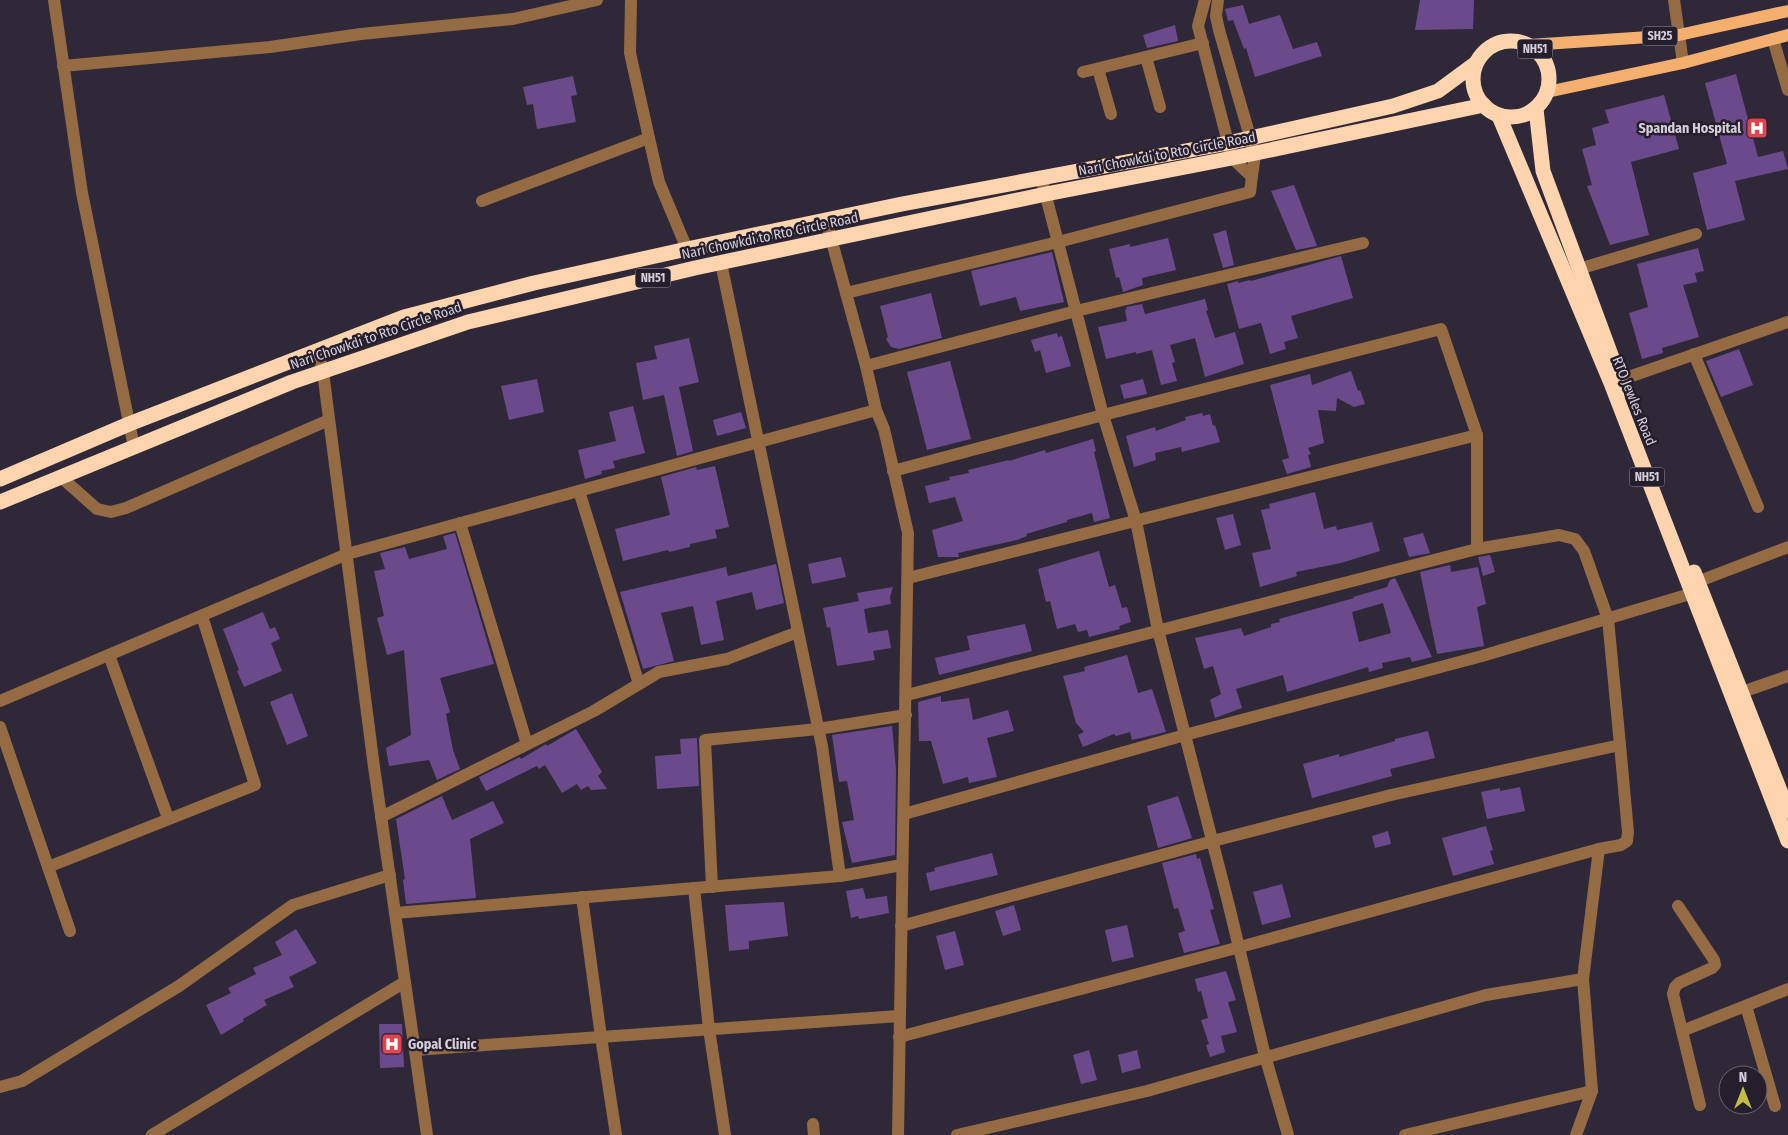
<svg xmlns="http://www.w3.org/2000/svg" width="1788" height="1135" viewBox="0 0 1788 1135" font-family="'Fira Sans Condensed',sans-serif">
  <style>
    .building { fill: #6b4a8c; fill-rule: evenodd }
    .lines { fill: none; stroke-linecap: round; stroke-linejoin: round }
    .minor { stroke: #956b44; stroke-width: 12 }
    .major { stroke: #f4af6e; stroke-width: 12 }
    .highway { stroke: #fed4af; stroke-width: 15 }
    .labels { text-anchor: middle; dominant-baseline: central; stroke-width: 5; stroke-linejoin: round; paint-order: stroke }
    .shield { fill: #251e2d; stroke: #a09aa6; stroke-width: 1 }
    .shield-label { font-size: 12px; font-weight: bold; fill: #d4cfda }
    .poi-label { font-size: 14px; font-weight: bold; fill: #d4cfda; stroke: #251e2d; text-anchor: end }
    .street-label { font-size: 14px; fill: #d4cfda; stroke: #251e2d }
  </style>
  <rect width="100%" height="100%" fill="#2f2838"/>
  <g class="building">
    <path d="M1420,0H1474L1473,29L1415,30Z"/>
    <path d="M1243,5L1249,24L1280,15L1293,49L1317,42L1322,56L1255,77L1246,48L1244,49L1233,20L1228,21L1225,9Z"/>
    <path d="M1175,25L1178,41L1147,48L1143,35Z"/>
    <path d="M1736,74L1758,157L1783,151L1788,169L1735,181L1745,220L1707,230L1693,173L1727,164L1705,83Z"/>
    <path d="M573,76L577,95L571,96L576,122L537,129L533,104L527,105L523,87Z"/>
    <path d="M1664,95L1679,149L1631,162L1649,235L1610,245L1587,186L1592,185L1582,149L1596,145L1592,128L1609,123L1605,110Z"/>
    <path d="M1294,185L1317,246L1296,250L1271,191Z"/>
    <path d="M1226,230L1234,265L1223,268L1213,234Z"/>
    <path d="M1168,238L1176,270L1142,278L1143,285L1123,292L1119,277L1116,278L1109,249L1130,244V247Z"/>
    <path d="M1698,248L1704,271L1695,273L1697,282L1683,285L1699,337L1662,348L1663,353L1642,359L1629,313L1648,307L1637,264Z"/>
    <path d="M1052,252L1064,302L1020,311L1016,297L980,306L971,271Z"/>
    <path d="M1341,256L1353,298L1291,316L1298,338L1284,342L1286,349L1270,354L1261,323L1239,329L1227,284L1238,281V283L1250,280L1251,281Z"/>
    <path d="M931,293L942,338L899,349L891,347L886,339L888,337L880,306Z"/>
    <path d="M1205,299L1208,310L1206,311L1215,338L1235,332L1244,364L1205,377L1195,338L1170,345L1175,362L1172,363L1177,381L1161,385L1152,350L1136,354V352L1106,359L1098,327L1127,321L1125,310L1127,309L1126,307L1142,304L1145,314Z"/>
    <path d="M1057,333L1058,337L1062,336L1071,366L1046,373L1040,350L1035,352L1031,340Z"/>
    <path d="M689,338L699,382L679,387L693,451L677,456L664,395L643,400L636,363L657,359L654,346Z"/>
    <path d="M1739,349L1753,385L1721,397L1706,361Z"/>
    <path d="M950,361L971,439L927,450L907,372Z"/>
    <path d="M1351,371L1358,391L1360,390L1365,404L1354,407L1337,398L1336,411L1318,410L1324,443L1308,448L1311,454L1308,455L1311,467L1287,474L1282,460L1289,458L1270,385L1310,374L1312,385Z"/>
    <path d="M537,379L544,412L509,420L501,386Z"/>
    <path d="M1143,379L1147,394L1124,399L1120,385Z"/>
    <path d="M633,406L645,453L613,461L615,468L601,471L602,474L585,479L578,450L616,441L609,412Z"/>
    <path d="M741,412L746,428L717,436L713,420Z"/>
    <path d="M1202,413L1203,416L1210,414L1213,426L1215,425L1220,442L1182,452L1181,447L1155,453L1156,460L1134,467L1126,436L1155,427L1156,431L1186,420L1185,417Z"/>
    <path d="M1093,439L1096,451L1094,452L1110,518L1094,522L1092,513L1067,520V522L1026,534L1027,536L1017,540L958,553L959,557H938L932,530L963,521L955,497L929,503L925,486L950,480L949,477L969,473L968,470L1009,460V461L1045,450L1046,453Z"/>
    <path d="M715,466L729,527L715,530L717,538L690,544V547L669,552L668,550L623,561L615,529L670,515L661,477L696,467L697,470Z"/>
    <path d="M1315,492L1324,529L1336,526L1337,530L1372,522L1380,551L1341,563L1296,572L1297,576L1260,587L1252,553L1271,549L1261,510L1270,508L1269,504Z"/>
    <path d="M1233,514L1241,545L1225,550L1216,518Z"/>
    <path d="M455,533L494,664L440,678L450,712L446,714L453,750L460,769L437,780L429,760L389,766L386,748L411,735L404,650L387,655L377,618L384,616L374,571L385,569L380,553L405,547L409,559L447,549L443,536Z"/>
    <path d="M1423,533L1430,553L1409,557L1403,538Z"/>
    <path d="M1099,551L1109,587L1115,585L1122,608L1127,607L1131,622L1119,626L1120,629L1089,637L1087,630L1078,632L1075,624L1057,629L1050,601L1046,602L1038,569Z"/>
    <path d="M1490,555L1495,572L1483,576L1478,557Z"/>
    <path d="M841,557L846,577L812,584L808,564Z"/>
    <path d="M776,564L784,603L756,610L752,592L716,601L724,640L701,645L693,606L661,613L674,661L643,669L620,592L726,567L728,576Z"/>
    <path d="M1450,565L1451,572L1478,567L1486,604L1477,607L1484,646L1437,654L1420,572Z"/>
    <path d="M1395,578L1432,657L1412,662L1410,657L1382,663L1383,668L1369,672L1368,667L1287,692L1283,675L1236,689L1242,708L1215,718L1210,700L1221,694L1213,666L1204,669L1195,638L1241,628L1244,636L1271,627V624L1280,622L1279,619L1354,598L1353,597L1387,587L1390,580ZM1383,603L1391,633L1359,642L1352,612Z"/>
    <path d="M893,587L890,597L891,604L864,609L868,633L888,630L891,648L873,651L875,660L837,666L830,627L827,628L823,608L859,601L857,593Z"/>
    <path d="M263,612L270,629L275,627L280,639L271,643L282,671L244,687L237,671L239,670L223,629Z"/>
    <path d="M1025,624L1032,651L939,675L935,658L970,650L967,636Z"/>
    <path d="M1127,655L1138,693L1152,689L1166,732L1132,740L1130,732L1116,736L1114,734L1083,747L1078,735L1084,732L1076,723L1063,676L1085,671L1084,667Z"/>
    <path d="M292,693L308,736L287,745L270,702Z"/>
    <path d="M941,696V702L969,698L973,720L1008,710L1014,731L987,738L997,777L969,783L968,777L943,784L931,741H919L918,702Z"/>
    <path d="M892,726L896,769L895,855L852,863L842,822L854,820L847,781L839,782L832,735Z"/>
    <path d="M576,729L602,772L598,776L607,789L591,790L588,786L581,790L577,784L562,793L545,765L539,769L537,766L486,791L479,777L520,757L521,759L546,744L547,746Z"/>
    <path d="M1428,731L1435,758L1390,769L1392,776L1312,798L1303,764L1339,754V757L1395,741V739Z"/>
    <path d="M697,738L699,786L657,789L655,756L681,754L680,739Z"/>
    <path d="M1520,787L1525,811L1487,819L1481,792L1500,788V791Z"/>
    <path d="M442,796L452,820L493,801L504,823L470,839L476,898L406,904L403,880L405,879L396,819Z"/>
    <path d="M1178,796L1192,838L1158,848L1147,806Z"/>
    <path d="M1486,826L1493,850L1490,851L1494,864L1453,876L1442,838Z"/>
    <path d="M1388,831L1391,844L1375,848L1372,836Z"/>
    <path d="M992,853L998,875L930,891L926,873L935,871L934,868Z"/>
    <path d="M1196,854L1197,859L1200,858L1214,909L1210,910L1220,944L1184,953L1178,933L1185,931L1178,908L1174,909L1162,863Z"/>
    <path d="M1282,884L1291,917L1262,925L1253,892Z"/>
    <path d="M863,888L866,899L887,896L889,913L859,919L858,916L851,918L846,891Z"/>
    <path d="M784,902L788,936L749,941V949L729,951L725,905Z"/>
    <path d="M1014,905L1021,930L1003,936L995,911Z"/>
    <path d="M1127,925L1134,957L1112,962L1105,930Z"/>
    <path d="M296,929L317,963L289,977L294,987L264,1000L267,1005L243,1019L244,1021L221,1035L206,1005L231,993L228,988L256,974L253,968L282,955L275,942Z"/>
    <path d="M955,931L964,965L945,970L936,936Z"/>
    <path d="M1226,971L1236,1000L1228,1002L1237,1032L1221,1036L1225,1052L1210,1057L1206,1045L1209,1044L1201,1020L1208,1018L1201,991L1198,992L1195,979Z"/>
    <path d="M379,1024H402L404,1067L380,1068Z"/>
    <path d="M1089,1050L1097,1080L1081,1084L1073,1055Z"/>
    <path d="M1137,1050L1141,1068L1122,1073L1118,1055Z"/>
  </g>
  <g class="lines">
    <g class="minor">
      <path d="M54,0L82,193L134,447"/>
      <path d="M631,0L630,53L649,138L659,182L687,249"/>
      <path d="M1205,0L1198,26L1232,158L1251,176"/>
      <path d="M1674,0L1683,63"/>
      <path d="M1773,39L1788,90"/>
      <path d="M1146,57L1160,107"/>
      <path d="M63,66L270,47L361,34L513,19L597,0"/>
      <path d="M1098,69L1111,114"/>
      <path d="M1083,72L1203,43"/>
      <path d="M1041,177L1103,415L1136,521L1158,630L1229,906L1265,1056L1288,1135"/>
      <path d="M482,201L649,138"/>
      <path d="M826,220L866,366L876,410L884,429L908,533L898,1135"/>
      <path d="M721,263L822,746L840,876L902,865"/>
      <path d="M1572,271L1696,234"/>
      <path d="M846,293L1058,242L1250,192L1255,154L1219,30L1216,16L1218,0"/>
      <path d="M318,350L323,372L374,767L427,1135"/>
      <path d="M1694,354L1758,507"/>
      <path d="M866,366L1076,311L1363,243"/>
      <path d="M1620,380L1788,322"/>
      <path d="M893,471L1103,415L1441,329L1477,435L908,578"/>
      <path d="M61,477L97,509L111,512L126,508L329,420"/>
      <path d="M579,491L639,684"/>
      <path d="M460,523L527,744"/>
      <path d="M1689,585L1788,547"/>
      <path d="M109,655L168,818"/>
      <path d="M1742,692L1788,676"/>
      <path d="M907,695L1477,549V435"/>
      <path d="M0,701L347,554L876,410"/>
      <path d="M0,727L70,931"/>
      <path d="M904,814L1185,735L1482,656L1700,591"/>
      <path d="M381,817L594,711L659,672L727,659L798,632"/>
      <path d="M1599,849L1621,845L1627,841L1628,832L1620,745"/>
      <path d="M48,867L255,785L202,616"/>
      <path d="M712,887L705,740L818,729L906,715"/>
      <path d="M694,888L709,1029L725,1135"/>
      <path d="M582,897L601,1037L616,1135"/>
      <path d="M1678,906L1714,960L1715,965L1712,968L1679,983L1675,987L1673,994L1700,1105"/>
      <path d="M395,913L840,876"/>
      <path d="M901,926L1213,841L1391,795L1620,745L1608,619L1584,551L1575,539L1559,535L1477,549"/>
      <path d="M1746,1006L1775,1106"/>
      <path d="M1682,1031L1788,989"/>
      <path d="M899,1037L1240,947L1599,849L1583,979L1486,995L1147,1091L957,1135"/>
      <path d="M415,1050L899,1016"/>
      <path d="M0,1087L22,1081L179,986L293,905L390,875"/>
      <path d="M813,1124L814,1135"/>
      <path d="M152,1135L405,982"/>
      <path d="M1405,1135L1592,1091L1583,979"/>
      <path d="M1576,1135L1592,1091"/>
    </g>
    <g class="major">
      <path d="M1529,45L1679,35L1788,11"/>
      <path d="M1547,92L1683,63L1788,35"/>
    </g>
    <g class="highway">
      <circle cx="1511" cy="79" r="38"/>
      <path d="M1536,109L1543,171L1624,390"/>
      <path d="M1499,116L1611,383L1788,841"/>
      <path d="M0,479L129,424L404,317L534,283L687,249L902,204L1228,143L1393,106L1438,91L1476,63"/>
      <path d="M0,502L292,382L468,322L695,268L832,239L1046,194L1232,158L1484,105"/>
      <path d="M1694,572L1788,811"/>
    </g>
  </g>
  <defs>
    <g id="hospital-square" transform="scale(1.125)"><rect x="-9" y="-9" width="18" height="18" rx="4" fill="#e0444e" stroke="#251e2d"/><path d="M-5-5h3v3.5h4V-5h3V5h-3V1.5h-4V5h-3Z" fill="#fff"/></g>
  </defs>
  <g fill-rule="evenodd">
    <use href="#hospital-square" x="1757" y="128"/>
    <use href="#hospital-square" x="392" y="1044"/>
  </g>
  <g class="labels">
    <g class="shield">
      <rect x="1642.5" y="26.5" width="35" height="19" rx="4"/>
      <rect x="1517.5" y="39.5" width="35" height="19" rx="4"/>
      <rect x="635.5" y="268.5" width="35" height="19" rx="4"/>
      <rect x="1629.5" y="467.5" width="35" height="19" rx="4"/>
    </g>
    <g class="shield-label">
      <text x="1660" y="36">SH25</text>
      <text x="1535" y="49">NH51</text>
      <text x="653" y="278">NH51</text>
      <text x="1647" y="477">NH51</text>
    </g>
    <g class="poi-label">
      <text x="1741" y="128">Spandan Hospital</text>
      <text x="408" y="1044" text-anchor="start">Gopal Clinic</text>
    </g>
    <g class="street-label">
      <text transform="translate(1167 154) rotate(-11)">Nari Chowkdi to Rto Circle Road</text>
      <text transform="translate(770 236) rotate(-12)">Nari Chowkdi to Rto Circle Road</text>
      <text transform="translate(376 336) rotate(-19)">Nari Chowkdi to Rto Circle Road</text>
      <text transform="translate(1634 401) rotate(68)">RTO Jewles Road</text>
    </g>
  </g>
  <g transform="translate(1743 1090)"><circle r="24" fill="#251e2d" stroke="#6b6572"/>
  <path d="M0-4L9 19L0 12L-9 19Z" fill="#c2bd3f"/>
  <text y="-8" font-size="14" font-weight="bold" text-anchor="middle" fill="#d4cfda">N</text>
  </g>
</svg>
